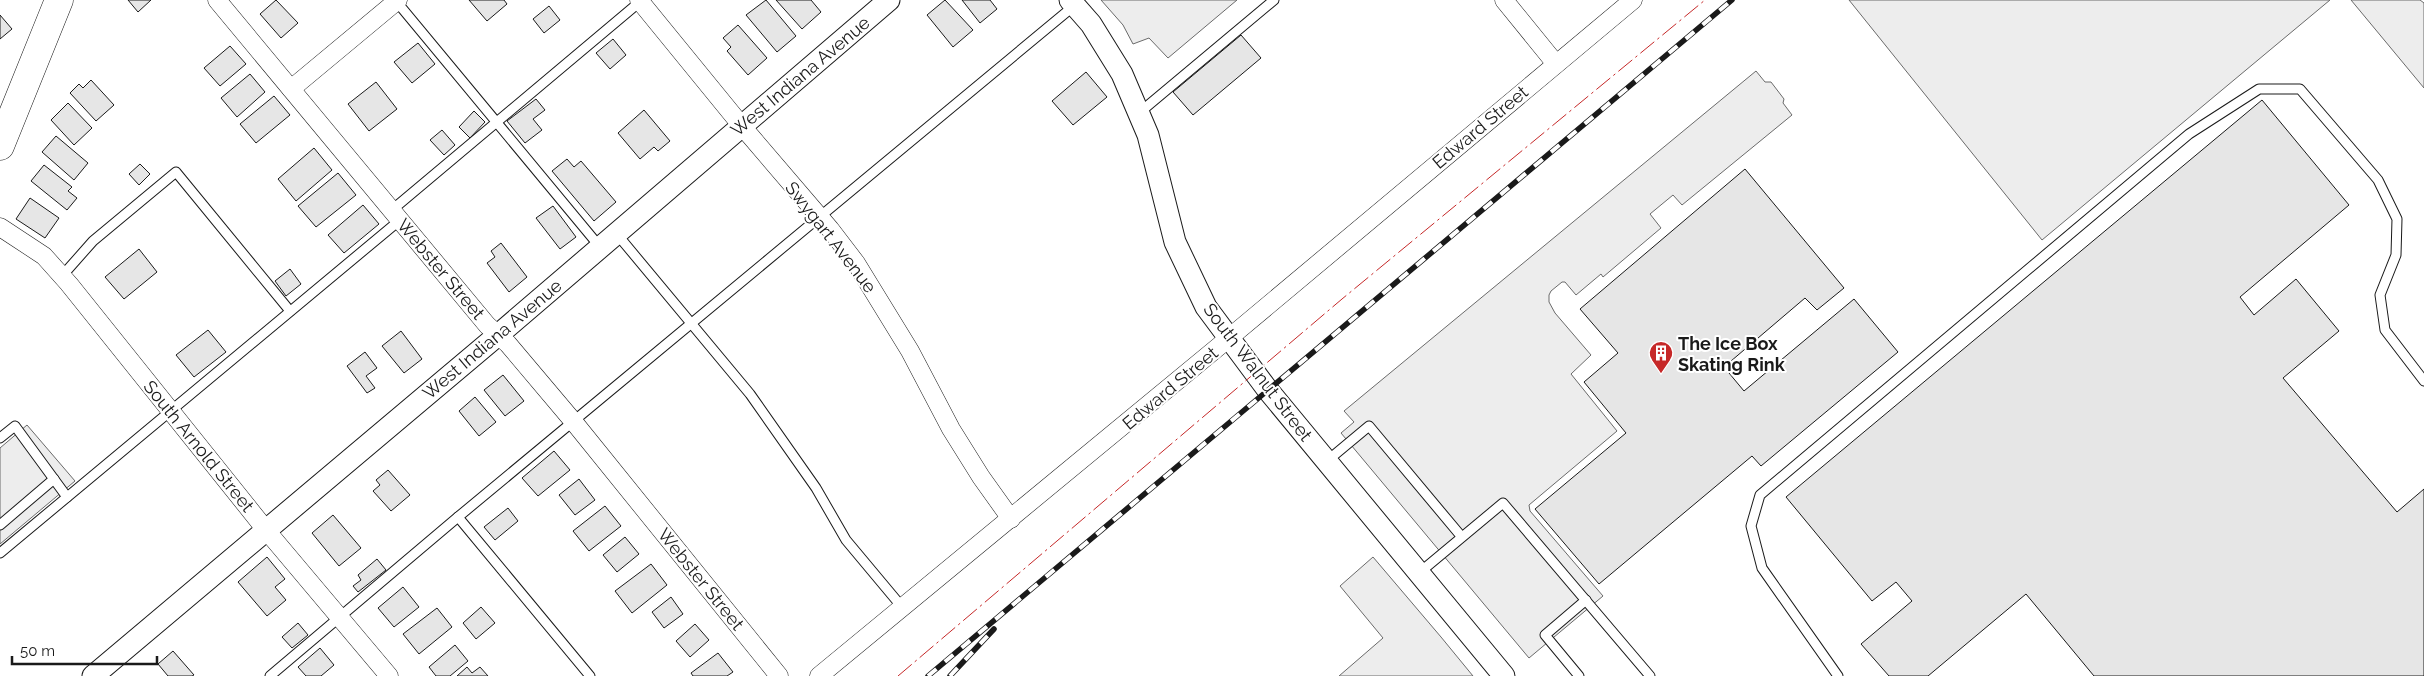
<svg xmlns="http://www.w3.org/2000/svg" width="2424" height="676" viewBox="0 0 2424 676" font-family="Raleway,sans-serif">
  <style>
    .built { fill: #ededed; stroke: #6a6a6a }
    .building { fill: #e6e6e6; stroke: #1a1a1a }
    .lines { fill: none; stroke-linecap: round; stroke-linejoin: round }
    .service-casing { stroke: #1a1a1a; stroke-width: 11 }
    .minor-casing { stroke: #1a1a1a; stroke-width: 19 }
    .tertiary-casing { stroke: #1a1a1a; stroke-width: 23 }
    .primary-casing { stroke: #1a1a1a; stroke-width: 29 }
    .service { stroke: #fff; stroke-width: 9 }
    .minor { stroke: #fff; stroke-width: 18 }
    .tertiary { stroke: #fff; stroke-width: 21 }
    .primary { stroke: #fff; stroke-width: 28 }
    .rail-casing { stroke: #1a1a1a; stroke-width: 5.5 }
    .rail { stroke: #fff; stroke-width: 4; stroke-dasharray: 11; stroke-linecap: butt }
    .power { stroke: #c62828; stroke-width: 1; stroke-dasharray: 18 4 2.5 4; stroke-linecap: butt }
    .labels { text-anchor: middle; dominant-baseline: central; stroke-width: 4; stroke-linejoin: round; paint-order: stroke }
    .street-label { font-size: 18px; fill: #1a1a1a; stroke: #fff }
    .poi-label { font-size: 18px; font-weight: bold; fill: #1a1a1a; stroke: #fff; text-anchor: start }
  </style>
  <rect width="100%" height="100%" fill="#fff"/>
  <g class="built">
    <path d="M1101,0H1237L1168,58L1149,38L1133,44L1123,25Z"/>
    <path d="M1849,0H2330L2042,240Z"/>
    <path d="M2351,0H2420L2424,3V88Z"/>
    <path d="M1756,71L1765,82H1771L1784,99L1783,103L1792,115L1682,205L1673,195L1650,214L1661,228L1603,277L1601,274L1576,295L1565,282H1562L1551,291L1549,295V302L1555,313L1591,355L1571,374L1617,431L1529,505L1530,511L1603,596L1529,658L1341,433L1354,422L1344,411Z"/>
    <path d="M27,425L75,481L0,544V448Z"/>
    <path d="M1373,557L1441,637L1473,676H1339L1383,638L1340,586Z"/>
  </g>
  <g class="building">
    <path d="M128,0H151L138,12Z"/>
    <path d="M276,0L298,23L281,38L260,14Z"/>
    <path d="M469,0H504L507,4L487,21Z"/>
    <path d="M766,0L796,36L777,52L746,15Z"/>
    <path d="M776,0H811L821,12L802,29Z"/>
    <path d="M945,0L973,30L953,47L927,15Z"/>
    <path d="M962,0H990L997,9L980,23Z"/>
    <path d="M549,6L560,20L544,33L533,19Z"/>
    <path d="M0,15L12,29L0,39Z"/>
    <path d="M738,25L767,58L748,75L727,51L731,47L723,38Z"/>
    <path d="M1241,35L1261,58L1193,115L1173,92Z"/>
    <path d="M613,39L626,55L610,69L596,53Z"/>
    <path d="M418,43L435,64L412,83L394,62Z"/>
    <path d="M230,46L246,64L220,86L204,68Z"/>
    <path d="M1086,72L1107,97L1073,125L1052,101Z"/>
    <path d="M250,74L265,92L237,117L221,98Z"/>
    <path d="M91,80L114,105L96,121L70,93L79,84L83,88Z"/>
    <path d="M376,82L397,109L369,131L348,104Z"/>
    <path d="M274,96L290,115L256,143L240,124Z"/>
    <path d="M536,99L545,110L533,119L542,130L525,143L507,121Z"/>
    <path d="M2262,100L2349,205L2240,297L2254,315L2296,279L2339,331L2283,378L2397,512L2424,489V676H2094L2026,594L1928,676H1889L1861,644L1912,601L1896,582L1872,601L1786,497Z"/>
    <path d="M68,103L92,128L74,145L51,120Z"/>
    <path d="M644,110L670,141L658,151L654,147L640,159L618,133Z"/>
    <path d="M474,111L485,122L470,138L459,127Z"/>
    <path d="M442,130L455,145L444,155L430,140Z"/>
    <path d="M56,136L88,163L74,180L42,152Z"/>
    <path d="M314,148L332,170L296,201L278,179Z"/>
    <path d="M567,159L574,167L581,161L616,202L594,221L552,171Z"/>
    <path d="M140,164L150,174L139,185L129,174Z"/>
    <path d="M44,165L72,187L68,191L77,198L67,210L31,181Z"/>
    <path d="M1745,169L1844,288L1817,310L1805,298L1724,367L1744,391L1854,299L1898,352L1761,466L1752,456L1599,584L1535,509L1626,433L1584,382L1618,353L1580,309Z"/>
    <path d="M338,173L356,195L316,227L298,206Z"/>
    <path d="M30,198L59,218L45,238L16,219Z"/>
    <path d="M363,205L379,224L344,253L328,235Z"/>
    <path d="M553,206L576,237L560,249L536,218Z"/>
    <path d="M501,243L527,277L509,292L487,263L495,257L491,251Z"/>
    <path d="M139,249L157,272L124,299L105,277Z"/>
    <path d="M290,269L301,284L286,296L275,281Z"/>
    <path d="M208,330L226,352L194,377L176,355Z"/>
    <path d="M401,331L422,359L404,373L382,346Z"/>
    <path d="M365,352L377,368L366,376L375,388L367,393L347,366Z"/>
    <path d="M503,375L524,401L505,416L484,390Z"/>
    <path d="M475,397L496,422L479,436L459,411Z"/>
    <path d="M554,451L570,470L538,496L522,478Z"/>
    <path d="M388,470L410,495L391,511L373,491L380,485L376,480Z"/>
    <path d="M579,479L595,500L575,515L559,495Z"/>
    <path d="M605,506L621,526L589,551L573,531Z"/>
    <path d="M508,508L518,521L495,540L484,527Z"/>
    <path d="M333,515L361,548L339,566L312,533Z"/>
    <path d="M625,537L639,554L617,572L603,555Z"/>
    <path d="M267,557L285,579L275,587L286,600L267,616L238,582Z"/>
    <path d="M377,559L386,570L358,592L353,586L361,580L358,575Z"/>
    <path d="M651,564L667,585L632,613L615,591Z"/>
    <path d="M403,587L419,607L394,627L378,608Z"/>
    <path d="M671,597L683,614L664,628L652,612Z"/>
    <path d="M481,607L495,623L476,639L463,623Z"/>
    <path d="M437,608L452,627L419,654L403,634Z"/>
    <path d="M298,623L308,635L292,648L282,637Z"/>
    <path d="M695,624L709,640L690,657L676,641Z"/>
    <path d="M455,645L468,661L450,676H436L429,667Z"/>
    <path d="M320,648L334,665L321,676H306L298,667Z"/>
    <path d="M173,651L194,675L192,676H168L158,664Z"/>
    <path d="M718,653L733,672L727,676H693L691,673Z"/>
    <path d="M467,667L472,673L480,667L488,676H457Z"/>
  </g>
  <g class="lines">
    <g class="service-casing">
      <g id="service">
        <path d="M396,1L600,247"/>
        <path d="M1139,113L1274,0"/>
        <path d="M392,210L642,0"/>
        <path d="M616,233L750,394L816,488L846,540L902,607"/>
        <path d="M62,276L93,241L176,172L290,311"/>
        <path d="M0,438L15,426L67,497"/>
        <path d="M1327,461L1369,426L1461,536"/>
        <path d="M458,517L590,676"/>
        <path d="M0,525L54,479"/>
        <path d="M0,553L400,220"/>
        <path d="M1419,573L1503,503L1650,676"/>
        <path d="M270,676L458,517L1075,5"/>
        <path d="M1579,676L1545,635L1586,600"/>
        <path d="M1838,676L1762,568L1751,526L1760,495L2189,134L2259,89H2300L2378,180L2397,219L2396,255L2380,295L2385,330L2424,381"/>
      </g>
    </g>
    <g class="minor-casing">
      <g id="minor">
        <path d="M217,0L487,325L508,344L573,421L779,676"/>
        <path d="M639,0L741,125L830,229L856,263L910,351L951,429L981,477L1011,519"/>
        <path d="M1504,0L1556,64"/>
        <path d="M291,89L398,0"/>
        <path d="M0,227L44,256L69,284L266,530L389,676"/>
        <path d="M819,676L1229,338L1633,0"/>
      </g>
    </g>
    <g class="tertiary-casing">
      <g id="tertiary">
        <path d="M1070,0L1091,24L1122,74L1148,135L1175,242L1206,307L1267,389L1504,676"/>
        <path d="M93,676L498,335L889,0"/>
      </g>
    </g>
    <g class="primary-casing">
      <path id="primary" d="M0,146L59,0"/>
    </g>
    <use href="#service" class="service"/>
    <use href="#minor" class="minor"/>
    <use href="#tertiary" class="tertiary"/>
    <use href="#primary" class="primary"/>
    <g class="rail-casing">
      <g id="rail">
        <path d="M928,676L1732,0"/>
        <path d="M950,676L994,629"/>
      </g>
    </g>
    <use href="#rail" class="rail"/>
    <path class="power" d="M898,676L1342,299L1705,0"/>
  </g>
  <defs>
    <g id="building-pin" transform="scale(1.25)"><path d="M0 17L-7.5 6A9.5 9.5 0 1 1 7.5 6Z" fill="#c62828" stroke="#fff"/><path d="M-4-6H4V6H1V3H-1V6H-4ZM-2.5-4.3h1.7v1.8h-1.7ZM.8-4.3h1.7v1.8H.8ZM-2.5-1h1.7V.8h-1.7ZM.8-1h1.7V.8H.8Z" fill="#fff"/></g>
  </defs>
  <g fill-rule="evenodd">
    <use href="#building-pin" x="1661" y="353"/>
  </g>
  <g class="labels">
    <g class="street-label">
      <text transform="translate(800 76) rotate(-40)">West Indiana Avenue</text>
      <text transform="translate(1480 127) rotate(-40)">Edward Street</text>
      <text transform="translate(831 237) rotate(52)">Swygart Avenue</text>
      <text transform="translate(441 269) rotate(50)">Webster Street</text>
      <text transform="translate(492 339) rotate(-40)">West Indiana Avenue</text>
      <text transform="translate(1258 372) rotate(53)">South Walnut Street</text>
      <text transform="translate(1170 388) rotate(-40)">Edward Street</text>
      <text transform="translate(199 446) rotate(51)">South Arnold Street</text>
      <text transform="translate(701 579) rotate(51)">Webster Street</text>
    </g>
    <g class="poi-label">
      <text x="1678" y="343">The Ice Box<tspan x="1678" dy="21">Skating Rink</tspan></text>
    </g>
  </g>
  <path d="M12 656v8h145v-8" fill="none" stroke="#1a1a1a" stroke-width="2.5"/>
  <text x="20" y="656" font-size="15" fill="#1a1a1a" stroke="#ffffff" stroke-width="4" paint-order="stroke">50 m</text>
</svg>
